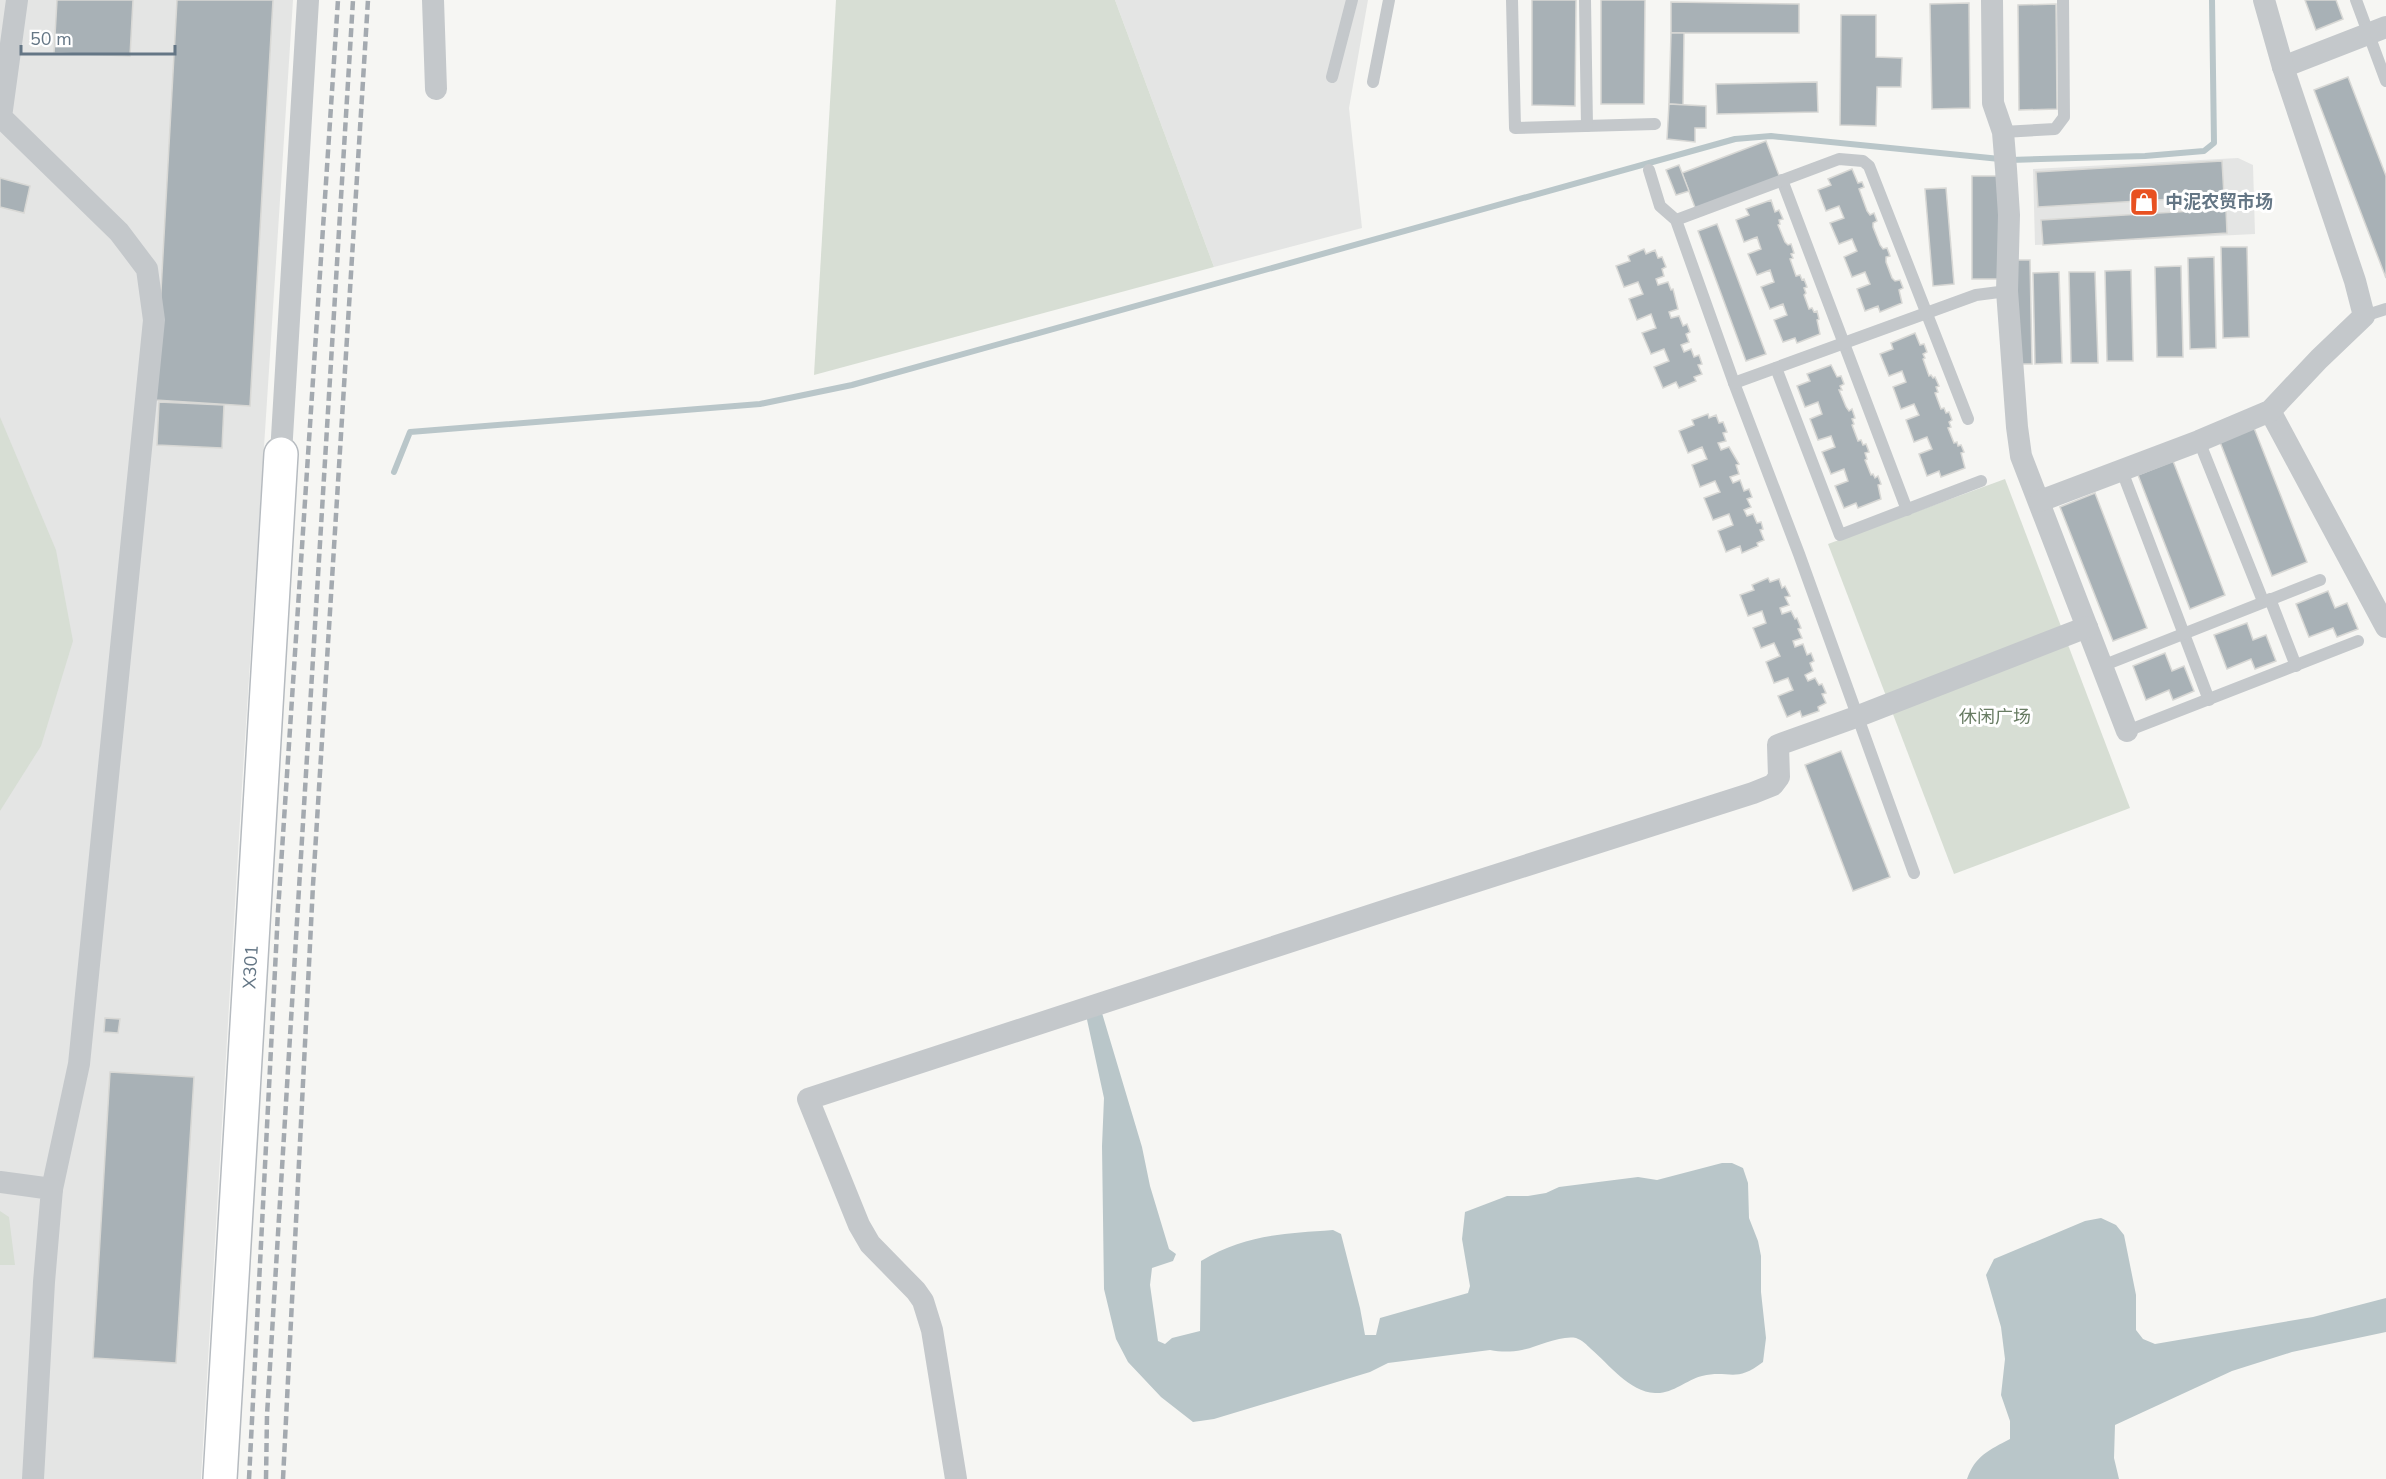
<svg xmlns="http://www.w3.org/2000/svg" width="2386" height="1479" viewBox="0 0 2386 1479" font-family="'Nunito Sans','Noto Sans SC',sans-serif">
  <style>
    .built { fill: #e4e5e4 }
    .green { fill: #d7ded4 }
    .water { fill: #b9c6c9 }
    .lines { fill: none; stroke-linecap: round; stroke-linejoin: round }
    .stream { stroke: #b9c6c9; stroke-width: 6 }
    .building { fill: #a8b1b6; stroke: #d8d8d5; stroke-width: 1.5 }
    .secondary-casing { stroke: #b6bbc0; stroke-width: 36 }
    .lane { stroke: #c4c8cb; stroke-width: 12 }
    .street { stroke: #c4c8cb; stroke-width: 22 }
    .secondary { stroke: #fff; stroke-width: 33 }
    .rail { stroke: #a4aab0; stroke-width: 4.5; stroke-dasharray: 9 4.5; stroke-linecap: butt }
    .labels { text-anchor: middle; dominant-baseline: central; stroke-width: 6; stroke-linejoin: round; paint-order: stroke }
    .poi-label { font-size: 18px; font-weight: bold; fill: #647685; stroke: #fff; text-anchor: start }
    .park-label { font-size: 18px; fill: #687c63; stroke: #fff }
    .street-label { font-size: 18px; fill: #647685; stroke: #fff }
  </style>
  <rect width="100%" height="100%" fill="#f6f6f3"/>
  <g class="built">
    <path d="M0,0H293L242,786L201,1479H0Z"/>
    <path d="M1115,0H1368L1349,108L1362,228L1214,267Z"/>
    <path d="M2238,158L2253,165L2255,234L2035,245L2033,169Z"/>
  </g>
  <g class="green">
    <path d="M836,0H1115L1214,267L814,375Z"/>
    <path d="M0,417L56,550L73,641L41,746L0,811Z"/>
    <path d="M2005,479L2130,808L1954,874L1828,544Z"/>
    <path d="M0,1211L9,1217L15,1265H0Z"/>
  </g>
  <g class="water">
    <path d="M1102,1013L1142,1147L1150,1186L1169,1249L1176,1254L1173,1261L1152,1268L1150,1285L1158,1341L1165,1344L1172,1338L1200,1331L1201,1261C1246,1234 1282,1234 1333,1230L1341,1234L1360,1308L1365,1335H1376L1380,1318L1468,1293L1470,1286L1462,1239L1465,1212L1507,1196H1528L1546,1193L1559,1187L1638,1177L1657,1180L1722,1163H1732L1743,1168L1748,1183L1749,1218L1758,1241L1761,1256V1292L1766,1338L1763,1362C1735,1384 1729,1369 1702,1376C1686,1380 1673,1394 1655,1393C1629,1392 1609,1364 1591,1349C1587,1345 1582,1340 1576,1338C1560,1335 1538,1347 1522,1350C1511,1352 1501,1352 1490,1350L1388,1363L1370,1372L1214,1419L1193,1422L1161,1397L1128,1362L1116,1339L1104,1289L1102,1146L1104,1098L1086,1015Z"/>
    <path d="M2101,1218L2116,1225L2124,1235L2136,1295V1330L2143,1339L2155,1344L2313,1317L2386,1298V1332L2292,1352L2232,1371L2115,1425L2114,1458L2119,1479H1967C1975,1456 1989,1450 2010,1439V1421L2001,1395L2005,1359L2001,1327L1986,1275L1994,1259L2085,1221Z"/>
  </g>
  <g class="lines">
    <g class="stream">
      <path d="M2010,160L2145,156L2204,151L2214,143L2212,0"/>
      <path d="M394,472L410,432L760,404L852,385L1735,139L1771,136L2000,159"/>
    </g>
  </g>
  <g class="building">
    <path d="M57,0H133L130,56L54,53Z"/>
    <path d="M177,0H273L250,406L155,400Z"/>
    <path d="M1532,0H1576L1575,106L1532,105Z"/>
    <path d="M1601,0H1645L1644,104H1601Z"/>
    <path d="M2305,0H2336L2343,19L2316,30Z"/>
    <path d="M1671,2L1799,4V33H1671Z"/>
    <path d="M1969,3L1970,108L1932,109L1930,4Z"/>
    <path d="M2056,4L2057,109L2019,110L2018,5Z"/>
    <path d="M1841,15H1876V57L1902,58L1901,87H1877L1876,126L1840,125Z"/>
    <path d="M1671,33H1684L1683,105L1669,104Z"/>
    <path d="M2348,77L2386,176V278L2314,90Z"/>
    <path d="M1817,82L1818,112L1717,114L1716,84Z"/>
    <path d="M1669,104L1706,106V128H1695V142L1667,139Z"/>
    <path d="M1766,141L1780,178L1696,210L1682,173Z"/>
    <path d="M2222,161L2224,196L2038,207L2036,172Z"/>
    <path d="M1679,165L1689,191L1676,195L1666,170Z"/>
    <path d="M1852,169L1858,183L1862,182L1864,187L1859,189L1867,211L1870,215L1874,213L1877,221L1873,223V227L1880,245L1883,249L1887,248L1890,256L1886,257V262L1892,278L1895,281L1900,280L1903,288L1899,290L1902,303L1880,312L1878,306L1865,311L1857,289L1870,284L1865,272L1852,277L1844,257L1857,251L1852,239L1839,244L1830,223L1844,218L1839,206L1826,211L1818,190L1831,185L1828,179Z"/>
    <path d="M1972,176H2000L1999,279H1972Z"/>
    <path d="M0,178L30,186L24,213L0,207Z"/>
    <path d="M1946,188L1954,284L1933,286L1925,189Z"/>
    <path d="M1771,200L1775,212L1779,210L1783,219L1779,220L1780,224L1778,225L1785,242L1788,245L1791,244L1794,253L1791,254L1793,258L1790,259L1796,276L1800,275L1802,280L1804,279L1807,287L1804,288L1806,293L1804,295L1809,309L1812,308L1814,312L1817,311L1819,319L1817,320L1820,334L1797,343L1795,338L1783,342L1774,320L1787,315L1783,304L1770,309L1761,287L1774,282L1770,270L1757,275L1748,254L1761,249L1757,237L1744,242L1736,220L1749,215L1746,209Z"/>
    <path d="M2226,209L2227,233L2043,245L2041,220Z"/>
    <path d="M1717,224L1766,354L1746,361L1698,231Z"/>
    <path d="M2221,247H2247L2249,337L2223,338Z"/>
    <path d="M1644,249L1646,254L1655,250L1658,258L1662,257L1666,267L1662,269L1664,276L1656,279L1658,285L1668,282L1671,290L1673,289L1678,309L1669,312L1671,318L1679,316L1683,326L1687,324L1690,332L1686,334L1689,342L1681,345L1684,352L1691,349L1694,357L1699,355L1702,364L1698,365L1702,374L1694,377L1696,381L1679,388L1676,382L1663,388L1654,367L1669,361L1664,349L1651,354L1642,333L1656,328L1651,314L1637,320L1629,299L1643,294L1638,282L1624,287L1616,266L1630,261L1628,256Z"/>
    <path d="M2214,257L2216,348L2190,349L2188,258Z"/>
    <path d="M2016,260H2030L2032,364H2017Z"/>
    <path d="M2181,266L2183,357H2157L2155,267Z"/>
    <path d="M2131,270L2133,361H2107L2105,271Z"/>
    <path d="M2059,272L2062,363L2035,364L2033,273Z"/>
    <path d="M2069,272H2095L2098,363H2071Z"/>
    <path d="M1915,333L1920,345L1924,344L1927,352L1923,354L1925,358L1923,359L1929,376L1931,375L1933,378L1935,377L1939,386L1936,387L1938,392L1935,393L1941,409L1944,408L1946,413L1949,412L1952,420L1949,422L1951,427L1948,428L1954,443L1957,442L1958,446L1961,445L1964,452L1961,453L1965,468L1941,477L1939,471L1927,476L1919,454L1932,449L1927,437L1914,442L1906,420L1919,415L1914,404L1901,409L1893,387L1906,382L1902,371L1889,376L1880,354L1893,349L1891,343Z"/>
    <path d="M1831,365L1837,377L1841,376L1844,384L1840,386L1842,390H1839L1846,407L1849,411L1852,409L1855,418L1852,419L1854,424L1852,425L1858,441L1861,440L1863,445L1866,444L1869,452L1865,453L1867,459L1865,460L1871,475L1873,474L1875,478L1878,476L1881,484L1878,485L1881,499L1858,508L1856,503L1844,508L1835,486L1848,481L1844,469L1831,474L1822,452L1835,447L1831,436L1818,440L1810,419L1822,414L1818,402L1805,407L1797,386L1810,381L1807,374Z"/>
    <path d="M159,402L224,405L222,448L157,445Z"/>
    <path d="M1708,414L1709,418L1716,415L1719,423L1723,422L1727,432L1723,433L1726,441L1718,443L1721,450L1729,447L1739,464L1736,465L1739,474L1730,477L1733,483L1740,480L1744,491L1749,489L1752,497L1747,499L1751,507L1744,510L1747,516L1753,514L1757,523L1761,522L1763,529L1760,530L1764,540L1757,543L1758,546L1742,553L1740,546L1726,552L1718,531L1733,525L1729,514L1713,520L1704,498L1720,492L1715,481L1700,487L1692,465L1707,459L1702,447L1688,453L1679,431L1694,425L1692,420Z"/>
    <path d="M2254,428L2307,562L2272,576L2220,442Z"/>
    <path d="M2173,461L2225,595L2190,609L2138,475Z"/>
    <path d="M2095,493L2147,628L2113,641L2060,507Z"/>
    <path d="M1768,578L1770,582L1779,579L1782,588L1785,586L1790,596L1785,597L1789,605L1780,608L1782,614L1791,611L1795,619L1797,618L1801,628L1798,629L1802,638L1793,641L1795,647L1803,644L1807,655L1811,653L1814,661L1810,663L1813,671L1805,675L1808,681L1815,678L1819,685L1822,684L1826,693L1822,694L1826,703L1818,707L1819,711L1802,717L1800,711L1787,717L1778,696L1793,690L1788,678L1774,683L1766,662L1780,656L1774,643L1761,648L1753,628L1766,623L1762,611L1748,616L1740,595L1754,590L1752,585Z"/>
    <path d="M2328,591L2335,608L2347,603L2358,629L2337,637L2333,628L2309,637L2296,604Z"/>
    <path d="M2247,623L2253,640L2266,635L2276,661L2255,669L2251,659L2227,669L2214,635Z"/>
    <path d="M2165,653L2172,671L2184,666L2194,691L2173,700L2169,690L2146,700L2133,666Z"/>
    <path d="M1841,751L1890,877L1853,891L1805,765Z"/>
    <path d="M105,1018L120,1019L118,1033L104,1032Z"/>
    <path d="M110,1072L194,1077L176,1363L93,1358Z"/>
  </g>
  <g class="lines">
    <g class="secondary-casing">
      <g id="secondary">
        <path id="s1" d="M220,1479L281,454"/>
      </g>
    </g>
    <g class="lane">
      <path d="M1512,0L1515,128L1655,124"/>
      <path d="M1585,0L1587,126"/>
      <path d="M2356,0L2386,81"/>
      <path d="M1332,77L1352,0"/>
      <path d="M1373,82L1389,0"/>
      <path d="M2003,132L2055,129L2064,117L2063,0"/>
      <path d="M1649,170L1660,206L1676,220L1734,383L1799,554L1914,873"/>
      <path d="M1782,180L1907,510"/>
      <path d="M1676,220L1839,159L1863,161L1869,166L1968,419"/>
      <path d="M2364,316L2386,309"/>
      <path d="M1776,368L1840,535L1981,481"/>
      <path d="M1734,383L1976,295L2007,291"/>
      <path d="M2199,441L2263,601"/>
      <path d="M2122,471L2209,700"/>
      <path d="M2270,599L2296,666"/>
      <path d="M2102,666L2320,580"/>
      <path d="M2127,731L2358,641"/>
    </g>
    <g class="street">
      <path d="M17,0L1,117L119,232L147,269L154,320L79,1064L52,1189"/>
      <path d="M433,0L436,89"/>
      <path d="M1992,0L1993,103L2003,132L2006,169L2009,215L2007,291L2017,427L2021,456L2127,731"/>
      <path d="M2283,67L2386,27"/>
      <path d="M2270,411L2386,627"/>
      <path d="M281,454L308,0"/>
      <path d="M2040,501L2199,441L2270,411L2319,359L2364,316L2355,281L2283,67L2264,0"/>
      <path d="M0,1182L52,1189L44,1282L33,1479"/>
      <path d="M956,1479L932,1330L923,1301L916,1291L870,1244L859,1225L808,1099L1393,908L1753,793L1773,785L1779,777L1778,745L1856,717L2087,627"/>
    </g>
    <use href="#secondary" class="secondary"/>
    <g class="rail">
      <path d="M249,1479L278,911L338,0"/>
      <path d="M266,1479L267,1415L353,0"/>
      <path d="M283,1479L313,885L368,0"/>
    </g>
  </g>
  <defs>
    <g id="shop-square" transform="scale(1.5)"><rect x="-9" y="-9" width="18" height="18" rx="4" fill="#e85121" stroke="#fff"/><path d="M-5-2.5h2.3a2.7 3.5 0 0 1 5.4 0H5L5.5 6h-11ZM-1.5-2.5h3a1.5 2.3 0 0 0-3 0Z" fill="#fff"/></g>
  </defs>
  <g fill-rule="evenodd">
    <use href="#shop-square" x="2144" y="202"/>
  </g>
  <g class="labels">
    <g class="poi-label">
      <text x="2165" y="202">中泥农贸市场</text>
    </g>
    <g class="park-label">
      <text x="1995" y="717">休闲广场</text>
    </g>
    <g class="street-label">
      <text stroke="none"><textPath href="#s1" startOffset="513">X301</textPath></text>
    </g>
  </g>
  <path d="M21 45v9h154v-9" fill="none" stroke="#647685" stroke-width="3"/>
  <text x="30" y="45" font-size="18" fill="#647685" stroke="#ffffff" stroke-width="4.5" paint-order="stroke">50 m</text>
</svg>
